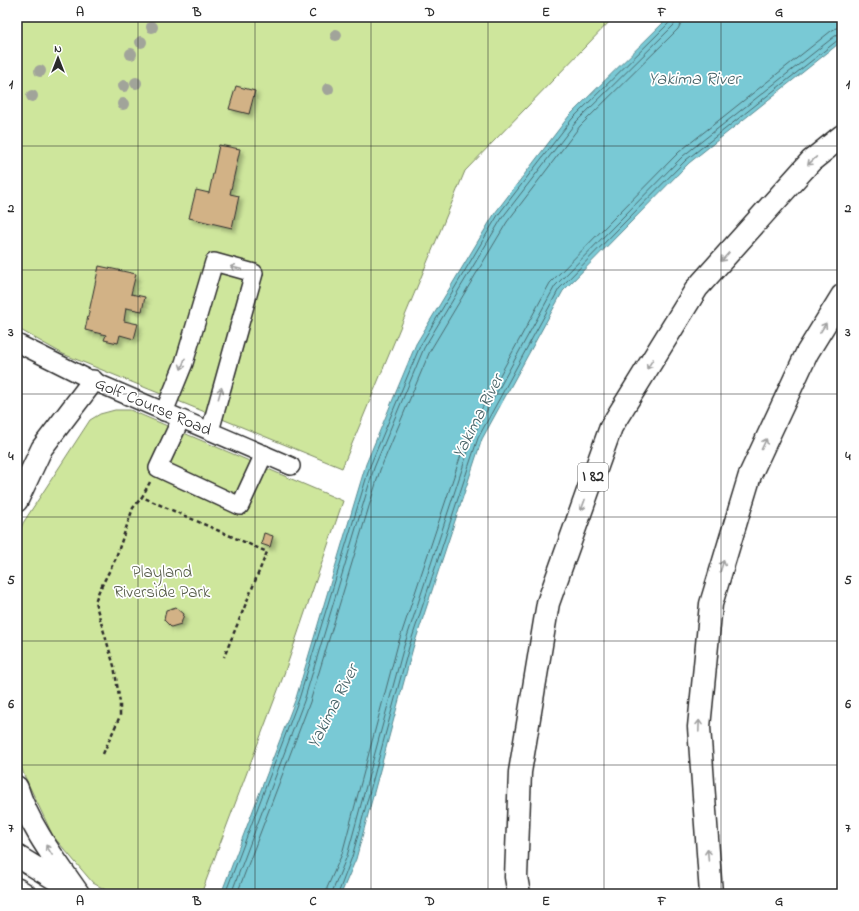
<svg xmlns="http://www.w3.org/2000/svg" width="859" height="911" viewBox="0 0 859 911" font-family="'Indie Flower',sans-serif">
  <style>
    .green { fill: #cee69c; stroke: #7c8864 }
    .water { fill: #79c9d5; stroke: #5a8a91 }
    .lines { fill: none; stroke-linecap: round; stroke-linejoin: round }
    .shore { stroke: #4a6a6f; stroke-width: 1 }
    .building { fill: #d2b286; stroke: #2b2b2b; filter: url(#shadow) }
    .minor-casing { stroke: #2b2b2b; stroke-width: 20 }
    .major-casing { stroke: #2b2b2b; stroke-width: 24 }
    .highway-casing { stroke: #2b2b2b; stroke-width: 25 }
    .path { stroke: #2b2b2b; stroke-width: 2.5; stroke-dasharray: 4 3; stroke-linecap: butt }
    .minor { stroke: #fff; stroke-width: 17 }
    .major { stroke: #fff; stroke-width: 21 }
    .highway { stroke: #fff; stroke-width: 22 }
    .tree { fill: #a1a49a }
    .oneway { stroke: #a0a0a0 }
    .grid { fill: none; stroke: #2b2b2b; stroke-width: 1; stroke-opacity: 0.55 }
    .labels { text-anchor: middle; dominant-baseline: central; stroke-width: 3.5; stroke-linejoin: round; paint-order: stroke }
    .shield { fill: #fff; stroke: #6b6b6b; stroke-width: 1 }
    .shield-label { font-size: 16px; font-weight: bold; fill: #2b2b2b }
    .street-label { font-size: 17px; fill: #2b2b2b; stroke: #fff }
    .park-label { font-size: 17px; fill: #545a47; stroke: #fff }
    .water-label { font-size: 18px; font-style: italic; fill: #466266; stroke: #fff }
    .neatline { fill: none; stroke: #2b2b2b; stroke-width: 1.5 }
    .grid-label { font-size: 13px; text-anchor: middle; font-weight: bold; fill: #2b2b2b }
  </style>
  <defs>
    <filter id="shadow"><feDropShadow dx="3.5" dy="3.5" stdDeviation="2" flood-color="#0004"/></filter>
  </defs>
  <rect width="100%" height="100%" fill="#fff"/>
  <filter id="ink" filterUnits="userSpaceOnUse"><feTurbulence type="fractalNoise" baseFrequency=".025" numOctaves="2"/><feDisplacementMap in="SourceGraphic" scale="8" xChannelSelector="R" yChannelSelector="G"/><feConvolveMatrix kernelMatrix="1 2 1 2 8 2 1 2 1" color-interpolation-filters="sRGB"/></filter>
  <g filter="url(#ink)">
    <g class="green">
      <path d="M17,17H614L465,171L342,468L63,354L17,328Z"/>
      <path d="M115,410H130L343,501L283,677L201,894H113L93,883L53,836L24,775L17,753V540L23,523L90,420L100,414Z"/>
    </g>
    <path class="water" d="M669,17H842V41L689,163L563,291L482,439L413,648L356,859L341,894H221L296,698L366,464L416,344L495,213L569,116Z"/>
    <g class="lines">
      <g class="shore">
        <path d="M225,894L299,699L370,466L420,346L498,215L572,119L670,22L671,17"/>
        <path d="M231,894L304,701L374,468L424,348L502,218L576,122L674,25L676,17"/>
        <path d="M237,894L310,702L380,470L430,351L507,222L580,126L678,29L681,23L682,17"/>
        <path d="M327,894V888L342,854L398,644L468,434L550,283L679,152L831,31L836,28H842"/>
        <path d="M333,894V890L347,856L404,646L473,436L555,286L683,156L835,36L842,34"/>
        <path d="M338,894L352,857L409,647L478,438L559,289L686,160L838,40L842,39"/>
      </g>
    </g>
    <g class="building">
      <path d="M236,86L255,91L249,114L229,109Z"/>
      <path d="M219,145L240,149L230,194L239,196L232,228L189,218L196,190L209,193Z"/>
      <path d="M99,266L136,274L131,294L145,297L142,311L126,308L124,321L138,324L134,339L120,335L118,343L104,340L106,335L85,330Z"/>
      <path d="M264,533L273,536L270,547L261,544Z"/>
      <path d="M176,607L184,614L181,624L171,627L164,620L166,610Z"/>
    </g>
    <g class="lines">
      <g class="minor-casing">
        <g id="minor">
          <path d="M17,343L93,381L291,466"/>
          <path d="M164,412L184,363L214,262L254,273L210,431"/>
          <path d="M181,419L158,468L240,506L264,454"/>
        </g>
      </g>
      <g class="major-casing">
        <g id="major">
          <path d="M17,501L42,448L93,381"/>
          <path d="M17,787C29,826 56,861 79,894"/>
          <path d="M17,856L71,889"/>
          <path d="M17,889L25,894"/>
        </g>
      </g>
      <g class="highway-casing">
        <g id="highway">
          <path d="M519,894L516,877L520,772L548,603L611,427L697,288L811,161L842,136"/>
          <path d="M711,894L699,727L711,604L750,475L807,353L842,296"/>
        </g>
      </g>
      <g class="path">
        <path d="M150,482L142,497L267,552L224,657"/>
        <path d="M103,754L120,716V703L114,666L95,602L99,591L115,560L133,508L142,497"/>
      </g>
      <use href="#minor" class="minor"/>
      <use href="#major" class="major"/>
      <use href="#highway" class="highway"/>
    </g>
    <g class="tree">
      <circle cx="152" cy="27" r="6"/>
      <circle cx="336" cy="35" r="6"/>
      <circle cx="141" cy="42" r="6"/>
      <circle cx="131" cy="54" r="6"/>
      <circle cx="40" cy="71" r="6"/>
      <circle cx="136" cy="83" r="6"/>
      <circle cx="124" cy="86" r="6"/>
      <circle cx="328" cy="89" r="6"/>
      <circle cx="32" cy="96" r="6"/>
      <circle cx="123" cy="104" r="6"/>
    </g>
    <defs><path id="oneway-shaft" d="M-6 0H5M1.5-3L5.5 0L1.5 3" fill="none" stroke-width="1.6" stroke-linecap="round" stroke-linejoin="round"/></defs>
    <g class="oneway">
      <use href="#oneway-shaft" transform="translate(812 161) rotate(137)"/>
      <use href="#oneway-shaft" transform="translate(725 257) rotate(132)"/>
      <use href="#oneway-shaft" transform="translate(236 268) rotate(-165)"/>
      <use href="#oneway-shaft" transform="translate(823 328) rotate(-58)"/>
      <use href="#oneway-shaft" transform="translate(183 364) rotate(110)"/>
      <use href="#oneway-shaft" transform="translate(650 364) rotate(122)"/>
      <use href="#oneway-shaft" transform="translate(220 393) rotate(-74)"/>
      <use href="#oneway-shaft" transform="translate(764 444) rotate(-65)"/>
      <use href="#oneway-shaft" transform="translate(583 505) rotate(110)"/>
      <use href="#oneway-shaft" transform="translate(722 566) rotate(-73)"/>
      <use href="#oneway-shaft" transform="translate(699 726) rotate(-88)"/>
      <use href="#oneway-shaft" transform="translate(49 850) rotate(-122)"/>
      <use href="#oneway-shaft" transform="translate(708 855) rotate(-94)"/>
    </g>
  </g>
  <path class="grid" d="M138,17V894M255,17V894M371,17V894M488,17V894M604,17V894M721,17V894M17,146H842M17,270H842M17,394H842M17,517H842M17,641H842M17,765H842"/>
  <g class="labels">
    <rect class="shield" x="578" y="463" width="30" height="28" rx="3"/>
    <g class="shield-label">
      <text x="593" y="477">I 82</text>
    </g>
    <g class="street-label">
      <text transform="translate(153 407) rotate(23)">Golf Course Road</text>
    </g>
    <g class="park-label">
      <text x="162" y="572">Playland<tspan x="162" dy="20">Riverside Park</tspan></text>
    </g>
    <g class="water-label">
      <text x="694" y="80">Yakima River</text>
      <text transform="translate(479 417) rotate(-63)">Yakima River</text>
      <text transform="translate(334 707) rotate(-63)">Yakima River</text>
    </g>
  </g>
  <rect width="859" height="911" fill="none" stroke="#fff" stroke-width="44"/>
  <g transform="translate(58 58)" stroke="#ffffff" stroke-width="3" paint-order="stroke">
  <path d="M0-3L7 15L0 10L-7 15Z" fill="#2b2b2b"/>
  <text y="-6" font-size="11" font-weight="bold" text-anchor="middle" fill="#2b2b2b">N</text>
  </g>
  <rect x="22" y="22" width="815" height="867" class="neatline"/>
  <g class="grid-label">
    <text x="80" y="16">A</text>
    <text x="197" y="16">B</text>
    <text x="313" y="16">C</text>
    <text x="430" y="16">D</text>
    <text x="546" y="16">E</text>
    <text x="662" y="16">F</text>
    <text x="779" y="16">G</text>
    <text x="11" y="88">1</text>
    <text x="848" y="88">1</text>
    <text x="11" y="212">2</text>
    <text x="848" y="212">2</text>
    <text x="11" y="336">3</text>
    <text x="848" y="336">3</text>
    <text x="11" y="460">4</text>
    <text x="848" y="460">4</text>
    <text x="11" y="584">5</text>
    <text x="848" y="584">5</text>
    <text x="11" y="708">6</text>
    <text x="848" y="708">6</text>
    <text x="11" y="832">7</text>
    <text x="848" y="832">7</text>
    <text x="80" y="905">A</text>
    <text x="197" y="905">B</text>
    <text x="313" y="905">C</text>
    <text x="430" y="905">D</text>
    <text x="546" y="905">E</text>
    <text x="662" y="905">F</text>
    <text x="779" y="905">G</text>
  </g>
</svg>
